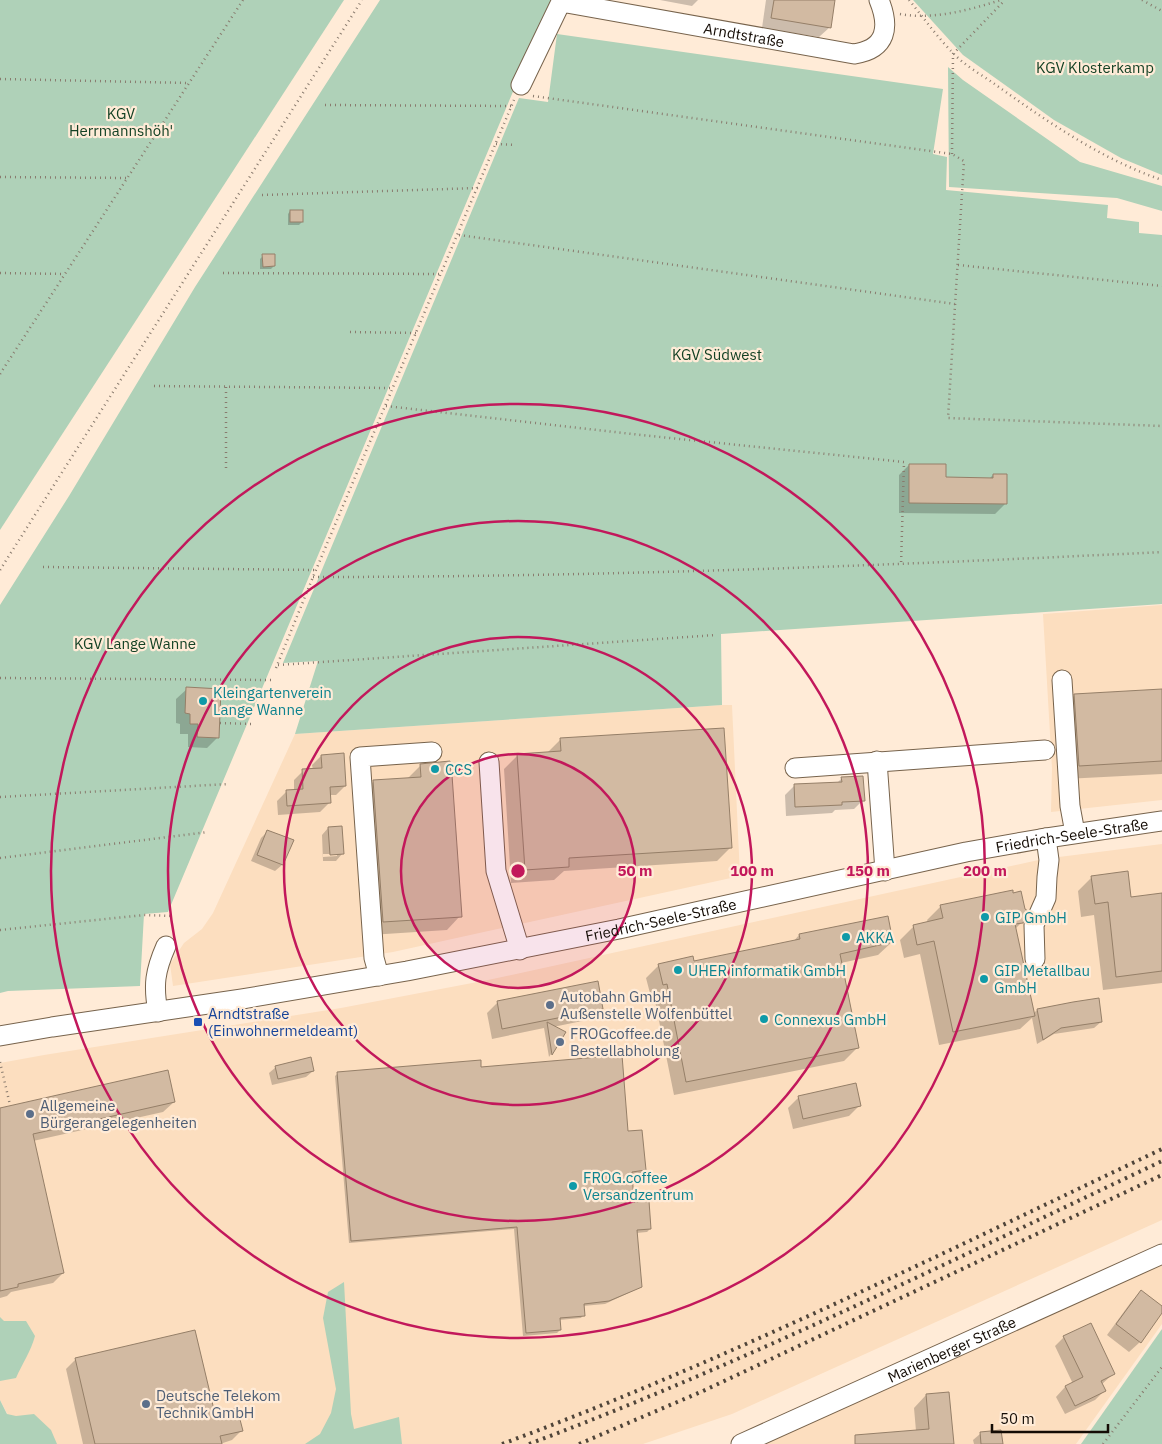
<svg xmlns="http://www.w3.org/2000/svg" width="1162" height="1444" viewBox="0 0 1162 1444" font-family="'IBM Plex Sans',sans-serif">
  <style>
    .built { fill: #fcdebf }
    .green { fill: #afd1b8 }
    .shadow { fill: #0003; fill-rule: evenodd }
    .building { fill: #d2baa2; stroke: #957f68 }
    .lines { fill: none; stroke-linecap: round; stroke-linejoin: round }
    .minor-casing { stroke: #77634c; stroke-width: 21 }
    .path { stroke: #897b6e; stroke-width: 2.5; stroke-dasharray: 1 4; stroke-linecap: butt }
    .minor { stroke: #fff; stroke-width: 19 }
    .rail { stroke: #4f4439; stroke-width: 4; stroke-dasharray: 2.5 5; stroke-linecap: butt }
    .ring { fill: none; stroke: #c2185b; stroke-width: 2.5 }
    .culture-dot { fill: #0f9aa8; stroke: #ffebd7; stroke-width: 2 }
    .service-dot { fill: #5c6f8a; stroke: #ffebd7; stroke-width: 2 }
    .transit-dot { fill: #1a4fb4; stroke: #ffebd7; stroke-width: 2 }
    .labels { text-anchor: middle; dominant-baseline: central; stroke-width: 4.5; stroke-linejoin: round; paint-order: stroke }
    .street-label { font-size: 15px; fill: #140c05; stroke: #ffebd7 }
    .park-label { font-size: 15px; fill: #134124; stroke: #ffebd7 }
    .culture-label { font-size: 15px; fill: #0d838f; stroke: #ffebd7; text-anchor: start }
    .service-label { font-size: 15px; fill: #4e5e75; stroke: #ffebd7; text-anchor: start }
    .transit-label { font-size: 15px; fill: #164399; stroke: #ffebd7; text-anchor: start }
    .centre { fill: #c2185b; stroke: #ffebd7; stroke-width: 2.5 }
    .ring-label { font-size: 15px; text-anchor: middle; font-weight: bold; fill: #c2185b; stroke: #ffebd7; stroke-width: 4.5; stroke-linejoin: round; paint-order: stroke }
  </style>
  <rect width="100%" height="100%" fill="#ffebd7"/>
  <g class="built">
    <path d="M1162,605V800L1051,812L1052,768L1043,614Z"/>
    <path d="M722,705H732L740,876L393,952L173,986L170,964L184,943L202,929L213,913L295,734Z"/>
    <path d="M1162,844V1220L732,1414L643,1444H23L0,1400V1063L44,1055L341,1008L488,980L1043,859Z"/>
    <path d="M1162,1263V1324L1076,1444H765L977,1346Z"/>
  </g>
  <g class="green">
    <path d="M0,0H344L0,530Z"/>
    <path d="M380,0H555L517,82L168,912L144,914L140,986L8,991L0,993V605L69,496L195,287Z"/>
    <path d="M913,0H1162V175L1121,158L1054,120L963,55Z"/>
    <path d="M557,34L943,89L933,154L947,157L946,190L1108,205L1107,218L1139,222V233L1162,235V604L721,634L722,705L295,734L318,661L283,663L519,98L548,102Z"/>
    <path d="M948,67L963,80L1080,162L1162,186V211L1117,198L949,187Z"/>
    <path d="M344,1282L351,1414L354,1429L399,1417L402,1444H305L320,1434L331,1413L336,1389L323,1318L328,1292Z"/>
    <path d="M0,1317L4,1321H26L35,1336C31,1351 22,1364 16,1378L0,1381Z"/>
    <path d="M1162,1329V1444H1081Z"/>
    <path d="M0,1400L7,1414L16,1416L34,1414L51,1430L57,1444H0Z"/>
  </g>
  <g class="shadow">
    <path d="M660,0H698L692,6Z"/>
    <path d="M766,0H834L830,27L819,37L762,28Z"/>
    <path d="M290,211L302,222L299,225H288V214Z"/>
    <path d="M263,256L274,266L271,269H260V259Z"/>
    <path d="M909,465L945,478L989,479L993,475L1005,504L995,514L899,513V475Z"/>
    <path d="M187,689L218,737L207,748L188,747V734H180V724L176,723V699Z"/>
    <path d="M1162,690V774L1065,779L1061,709L1075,695Z"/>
    <path d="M560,740L731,847L717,861L564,871L554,880L511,883L504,769L518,755L546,754Z"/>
    <path d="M321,756L345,786L336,795H329V803L320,812L278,815L277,801L286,792L294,791V780L303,771L313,770L312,765Z"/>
    <path d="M421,765L460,916L447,930L370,935L360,795L373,782L407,779Z"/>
    <path d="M842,778L863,800L854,809L835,810L832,813L786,816L785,795L794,786L837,783Z"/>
    <path d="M328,828L342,854L336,861H323L322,835ZM323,854H337V856L323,857Z"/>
    <path d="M268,831L292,841L282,865L275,871L251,861L261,838Z"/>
    <path d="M1092,877L1130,898L1162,894V983L1103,990L1094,915L1081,917L1078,891Z"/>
    <path d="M941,906L1022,922L1015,929L1033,1014L1037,1010L1101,1022L1094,1028L1054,1034L1037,1044L1032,1018L1020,1029L939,1045L920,954L904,958L900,940L914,926L928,923L927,920Z"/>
    <path d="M799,935L892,942L878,955L841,963L858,1047L844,1061L674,1095L654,996L651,997L646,978L659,965L693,962L793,942Z"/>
    <path d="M498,1002L602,1009L592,1019L553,1027L565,1033L549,1057L544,1028L492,1039L487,1013Z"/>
    <path d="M276,1067L313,1071L306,1077L272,1085L269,1073Z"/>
    <path d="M480,1069L627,1132L644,1170L641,1173L631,1174L633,1204L650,1229L647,1232L636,1233L640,1286L637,1289L605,1304L583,1306V1315L581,1318L559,1320L560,1330L557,1333L523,1336L514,1229L349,1243L335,1076L338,1073Z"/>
    <path d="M799,1097L859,1106L849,1116L793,1129L788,1108Z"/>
    <path d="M174,1102L163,1112L33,1141L63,1273L53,1283L11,1292L7,1296L0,1298V1109Z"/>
    <path d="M1141,1292L1162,1307V1311L1140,1342L1129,1352L1107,1335L1131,1302Z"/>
    <path d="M1064,1337L1113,1374L1101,1385L1104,1391L1095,1400L1065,1414L1056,1397L1065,1387L1073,1384L1055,1346Z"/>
    <path d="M76,1359L214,1415L242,1430L232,1440L220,1444H83L66,1369Z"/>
    <path d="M926,1395L952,1444H857L916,1431L914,1408Z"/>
    <path d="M1000,1431L1002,1444H974L973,1440L980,1434Z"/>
  </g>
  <g class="building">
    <path d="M774,0H835L831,28L771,18Z"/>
    <rect x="290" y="210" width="13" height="12"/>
    <path d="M262,254H275V266L263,267Z"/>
    <path d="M909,464H946V477L993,478V474H1007V504L909,503Z"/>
    <path d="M186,687L221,689L219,738L197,737L198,724H190V714L185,713Z"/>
    <path d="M1162,689V761L1079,766L1074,694Z"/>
    <path d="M724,728L732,848L569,858V867L525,870L517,754L561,751L560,738Z"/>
    <path d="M344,753L346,786L330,787L331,803L287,806L286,790L303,789L302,769L322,768L321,755Z"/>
    <path d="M450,761L451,775H452L462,917L383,922L373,780L421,777L420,764Z"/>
    <path d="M863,776L865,801L842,802V805L795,807L794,784L842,782L841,777Z"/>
    <path d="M342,826L344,854L330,855L328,827Z"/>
    <path d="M267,830L294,840L283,865L257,855Z"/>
    <path d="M1128,871L1131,897L1162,893V971L1116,977L1108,902L1095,904L1091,876Z"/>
    <path d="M1013,890V893L1021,891L1025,909L1028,911L1023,923L1015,924L1035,1016L953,1032L934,941L917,945L913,925L943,918L940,905Z"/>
    <path d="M888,916L893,942L840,954L859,1048L686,1082L667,984L663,985L658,964L693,956L694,961L800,939L799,934Z"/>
    <path d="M598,981L603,1009L502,1029L497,1001Z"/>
    <path d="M1099,998L1102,1022L1061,1028L1043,1040L1037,1009L1073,1002Z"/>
    <path d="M547,1022L566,1032L552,1055Z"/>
    <path d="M622,1055L628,1131L642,1130L646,1170L632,1172L634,1202L649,1201L651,1229L637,1230L642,1287L609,1301L584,1304L585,1316L560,1318L561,1330L526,1333L517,1227L351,1241L337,1072L481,1060V1067Z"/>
    <path d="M311,1057L314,1071L278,1079L275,1066Z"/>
    <path d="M168,1070L175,1102L33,1134L64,1273L18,1284V1287L0,1291V1108Z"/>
    <path d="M856,1083L861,1106L803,1119L798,1096Z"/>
    <path d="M1141,1290L1162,1306V1313L1141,1343L1116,1324Z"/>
    <path d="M1091,1323L1115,1374L1101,1381L1106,1391L1075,1406L1065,1386L1083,1377L1063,1336Z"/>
    <path d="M195,1330L215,1414L237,1408L243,1431L220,1436L222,1444H95L75,1358Z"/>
    <path d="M949,1392L954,1444H855V1435L929,1429L926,1394Z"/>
    <path d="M1001,1430L1003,1444H981L980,1432Z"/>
  </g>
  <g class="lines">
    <g class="minor-casing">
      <g id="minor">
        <path id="s1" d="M521,85L561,2L854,54C887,49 890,27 879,0"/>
        <path d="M1062,680L1070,806L1075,833"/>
        <path d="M877,761L885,871"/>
        <path d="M489,762L496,871L520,950"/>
        <path d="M795,768L1045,750"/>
        <path d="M1035,959L1034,925L1046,898L1047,877L1049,860L1046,838"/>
        <path d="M379,976L374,958L360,757L432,752"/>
        <path d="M158,1012C153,985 155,971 166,946"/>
        <path id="s2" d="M0,1036L52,1027L242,999L407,971L619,929L966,852L1040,839L1162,821"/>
        <path id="s3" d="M741,1444L1162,1254"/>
      </g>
    </g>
    <g class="path">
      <path d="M909,0C923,17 938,38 953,53C965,66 982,75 996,85C1048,122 1101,159 1162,180"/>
      <path d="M1142,0L1162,11"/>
      <path d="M900,14C934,20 969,10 1001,0"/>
      <path d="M0,79L189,83"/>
      <path d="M533,96L952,154L964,161L948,418L1162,426"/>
      <path d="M325,105L512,106"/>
      <path d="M496,144L515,145"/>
      <path d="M952,154L953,54L1005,0"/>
      <path d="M0,177L127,178"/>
      <path d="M262,195L478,188"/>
      <path d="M459,235L955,304"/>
      <path d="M958,265L1162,286"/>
      <path d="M0,273L65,274"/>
      <path d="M223,273L441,274"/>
      <path d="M350,332L416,333"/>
      <path d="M0,374L243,0"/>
      <path d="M154,386L393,388"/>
      <path d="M226,387V468"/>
      <path d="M386,406L641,435L904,462L901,565"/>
      <path d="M43,567L316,570"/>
      <path d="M0,570L362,0"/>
      <path d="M313,577C596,577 879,566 1162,552"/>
      <path d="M278,665L716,635"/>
      <path d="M276,668L313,577L514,100"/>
      <path d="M0,678L272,680"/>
      <path d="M220,723L253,724"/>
      <path d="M0,797L228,784"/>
      <path d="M0,858L208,832"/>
      <path d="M0,930L144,915L173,916"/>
      <path d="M0,1062L10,1105"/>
      <path d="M1103,1444L1162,1367"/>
    </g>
    <use href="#minor" class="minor"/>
    <g class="rail">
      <path d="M502,1444C728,1360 945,1252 1162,1149"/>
      <path d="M529,1444C745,1363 953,1260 1162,1161"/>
      <path d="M579,1444L703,1391L1162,1175"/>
    </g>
  </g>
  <circle cx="518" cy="871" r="117" fill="#c2185b" fill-opacity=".12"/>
  <g class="ring">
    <circle cx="518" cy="871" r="117"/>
    <circle cx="518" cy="871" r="234"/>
    <circle cx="518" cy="871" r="350"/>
    <circle cx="518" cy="871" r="467"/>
  </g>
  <g class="culture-dot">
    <circle cx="203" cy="701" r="5"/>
    <circle cx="435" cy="769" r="5"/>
    <circle cx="985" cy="917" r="5"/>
    <circle cx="846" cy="937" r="5"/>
    <circle cx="678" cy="970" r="5"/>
    <circle cx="984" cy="979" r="5"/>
    <circle cx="764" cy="1019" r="5"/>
    <circle cx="573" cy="1186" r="5"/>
  </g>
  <g class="service-dot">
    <circle cx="550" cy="1005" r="5"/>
    <circle cx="560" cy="1042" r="5"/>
    <circle cx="30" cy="1114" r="5"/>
    <circle cx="146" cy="1404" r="5"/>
  </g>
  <rect class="transit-dot" x="193" y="1017" width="10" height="10" rx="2.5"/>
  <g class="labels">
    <g class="street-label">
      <text stroke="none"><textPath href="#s1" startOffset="278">Arndtstraße</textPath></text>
      <text stroke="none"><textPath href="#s2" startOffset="1091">Friedrich-Seele-Straße</textPath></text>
      <text stroke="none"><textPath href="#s2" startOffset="671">Friedrich-Seele-Straße</textPath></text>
      <text stroke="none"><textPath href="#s3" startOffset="231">Marienberger Straße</textPath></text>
    </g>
    <g class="park-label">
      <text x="1095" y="67">KGV Klosterkamp</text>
      <text x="121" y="113">KGV<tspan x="121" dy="17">Herrmannshöh'</tspan></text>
      <text x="717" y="354">KGV Südwest</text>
      <text x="135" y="643">KGV Lange Wanne</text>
    </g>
    <g class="culture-label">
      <text x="213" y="692">Kleingartenverein<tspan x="213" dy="17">Lange Wanne</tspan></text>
      <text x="445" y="769">CCS</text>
      <text x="995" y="917">GIP GmbH</text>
      <text x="856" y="937">AKKA</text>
      <text x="688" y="970">UHER informatik GmbH</text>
      <text x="994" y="970">GIP Metallbau<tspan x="994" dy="17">GmbH</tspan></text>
      <text x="774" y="1019">Connexus GmbH</text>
      <text x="583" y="1177">FROG.coffee<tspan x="583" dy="17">Versandzentrum</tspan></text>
    </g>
    <g class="service-label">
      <text x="560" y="996">Autobahn GmbH<tspan x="560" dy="17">Außenstelle Wolfenbüttel</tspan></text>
      <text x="570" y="1033">FROGcoffee.de<tspan x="570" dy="17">Bestellabholung</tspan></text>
      <text x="40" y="1105">Allgemeine<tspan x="40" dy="17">Bürgerangelegenheiten</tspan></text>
      <text x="156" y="1395">Deutsche Telekom<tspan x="156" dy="17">Technik GmbH</tspan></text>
    </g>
    <g class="transit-label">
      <text x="208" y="1013">Arndtstraße<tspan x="208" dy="17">(Einwohnermeldeamt)</tspan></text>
    </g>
  </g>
  <circle cx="518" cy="871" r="8" class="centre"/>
  <g class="ring-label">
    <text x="635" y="876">50 m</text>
    <text x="752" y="876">100 m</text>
    <text x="868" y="876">150 m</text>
    <text x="985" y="876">200 m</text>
  </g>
  <path d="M992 1424v8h116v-8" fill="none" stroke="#140c05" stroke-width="2.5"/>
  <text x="1000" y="1424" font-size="15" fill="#140c05" stroke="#ffebd7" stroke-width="4" paint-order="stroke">50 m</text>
</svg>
